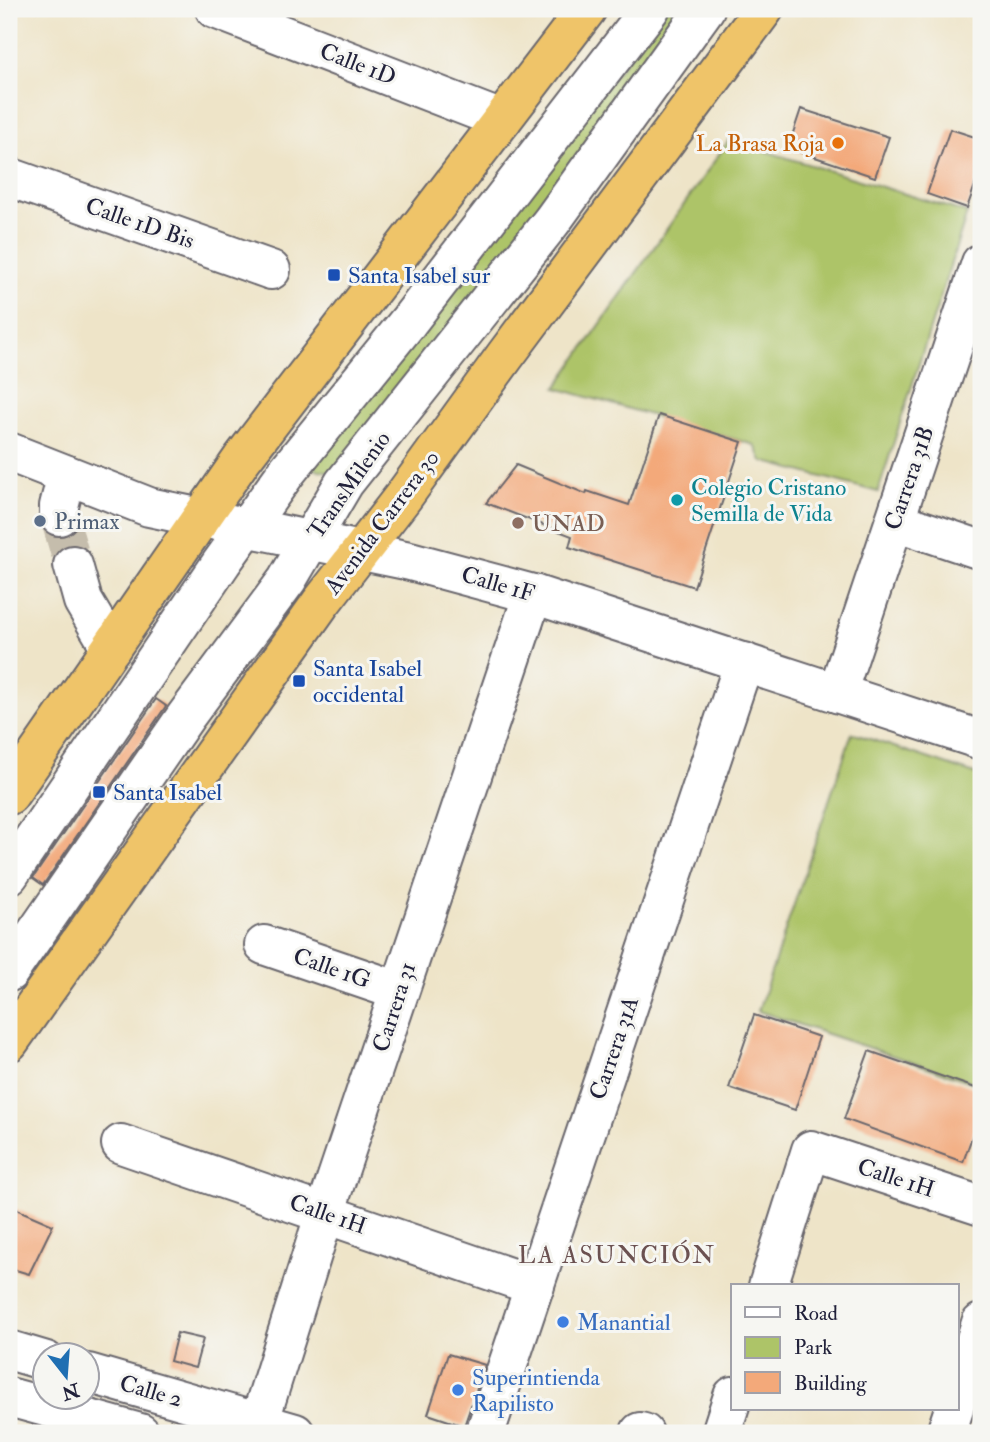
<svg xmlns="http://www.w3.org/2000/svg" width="990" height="1442" viewBox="0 0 990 1442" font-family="'IM FELL Double Pica',serif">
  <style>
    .green { fill: #adc468; stroke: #687352; stroke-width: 2 }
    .building { fill: #f3a97a }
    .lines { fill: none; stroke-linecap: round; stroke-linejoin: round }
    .minor-tunnel { stroke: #c5bdac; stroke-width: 38; stroke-dasharray: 38 19; stroke-linecap: butt }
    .minor-casing { stroke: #69666c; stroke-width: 42 }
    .highway-casing { stroke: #69666c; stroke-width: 42 }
    .minor { stroke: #fff; stroke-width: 38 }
    .highway { stroke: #efc469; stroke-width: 38 }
    .food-dot { fill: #e8710a; stroke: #f6f6f2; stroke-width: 2.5 }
    .transit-dot { fill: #1a4fb4; stroke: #f6f6f2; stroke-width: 2.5 }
    .culture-dot { fill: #0f9aa8; stroke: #f6f6f2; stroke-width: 2.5 }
    .service-dot { fill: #5c6f8a; stroke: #f6f6f2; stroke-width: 2.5 }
    .education-dot { fill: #8d6e63; stroke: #f6f6f2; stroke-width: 2.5 }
    .shop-dot { fill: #3f7fe0; stroke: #f6f6f2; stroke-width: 2.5 }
    .labels { text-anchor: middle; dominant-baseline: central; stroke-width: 6; stroke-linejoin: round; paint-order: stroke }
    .street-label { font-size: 23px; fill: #22223b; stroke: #f6f6f2 }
    .food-label { font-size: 23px; fill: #c56008; stroke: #f6f6f2; text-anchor: end }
    .transit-label { font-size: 23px; fill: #164399; stroke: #f6f6f2; text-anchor: start }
    .culture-label { font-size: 23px; fill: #0d838f; stroke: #f6f6f2; text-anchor: start }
    .service-label { font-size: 23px; fill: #4e5e75; stroke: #f6f6f2; text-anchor: start }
    .education-label { font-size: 23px; fill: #785e54; stroke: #f6f6f2; text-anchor: start }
    .shop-label { font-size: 23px; fill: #366cbe; stroke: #f6f6f2; text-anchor: start }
    .neighbourhood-label { font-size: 24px; letter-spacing: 2px; fill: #6b5151; stroke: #f6f6f2 }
  </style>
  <rect width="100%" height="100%" fill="#f6f6f2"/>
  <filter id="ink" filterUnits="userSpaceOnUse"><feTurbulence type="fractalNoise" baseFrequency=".0143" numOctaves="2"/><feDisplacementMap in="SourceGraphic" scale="14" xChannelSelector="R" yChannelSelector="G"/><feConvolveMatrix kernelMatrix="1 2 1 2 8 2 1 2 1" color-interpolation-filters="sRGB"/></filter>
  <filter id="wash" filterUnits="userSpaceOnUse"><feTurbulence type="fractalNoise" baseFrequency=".00686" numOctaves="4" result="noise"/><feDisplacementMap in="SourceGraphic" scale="28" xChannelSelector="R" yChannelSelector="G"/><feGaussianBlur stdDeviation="1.57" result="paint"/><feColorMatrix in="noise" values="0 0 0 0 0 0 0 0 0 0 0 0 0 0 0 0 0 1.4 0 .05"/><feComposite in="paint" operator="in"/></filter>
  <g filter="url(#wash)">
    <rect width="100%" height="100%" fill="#eee4c8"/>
    <g class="green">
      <path d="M666,9H690L463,312L334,473L310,468Z"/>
      <path d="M729,140L967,213L878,492L762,461L755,445L556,388Z"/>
      <path d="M852,733L981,776V1085L758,1011Z"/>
    </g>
    <g id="blocks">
      <g class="building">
        <path d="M801,109L889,137L875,177L788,148Z"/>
        <path d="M950,129L981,139V168L967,208L927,194Z"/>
        <path d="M659,415L742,442L694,587L569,547L572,536L486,503L516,465L586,494L587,491L629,505Z"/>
        <path d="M156,699L166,706L43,885L33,878Z"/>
        <path d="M754,1015L819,1037L795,1110L729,1088Z"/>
        <path d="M869,1051L981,1090V1112L963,1162L844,1119Z"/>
        <path d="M9,1206L53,1225L29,1274L9,1268Z"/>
        <path d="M177,1333L203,1339L195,1368L170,1361Z"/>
        <path d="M448,1354L485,1365L464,1426L428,1414Z"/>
      </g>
    </g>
  </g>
  <g filter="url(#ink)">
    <use href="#blocks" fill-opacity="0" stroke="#69666c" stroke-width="2"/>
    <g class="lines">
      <path class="minor-tunnel" d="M59,516L73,565"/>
      <g class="minor-casing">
        <g id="minor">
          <path d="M215,9L502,120"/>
          <path d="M9,177L271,270"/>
          <path d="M9,452L149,507L410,561L533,594L981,740"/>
          <path d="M59,516V506L67,475"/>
          <path d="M895,521L981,550"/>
          <path d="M73,565L83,601L111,648"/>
          <path d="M837,693L981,263"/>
          <path d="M9,875L222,562L288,470L408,322L650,9"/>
          <path d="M264,945L399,991"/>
          <path d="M9,972L186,716L287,580L344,483L552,221L705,9"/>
          <path d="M121,1144L535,1286"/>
          <path d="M768,1286L811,1150L981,1206"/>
          <path d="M9,1350L46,1361"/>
          <path d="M88,1373L295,1433"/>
          <path d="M9,1397L140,1433"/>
          <path d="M957,1399L981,1323"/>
          <path d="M259,1423L325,1213L533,594"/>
          <path d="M640,1432L644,1433"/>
          <path d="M485,1433L744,662"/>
          <path d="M721,1433L733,1396"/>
          <path d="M946,1433L954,1409"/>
        </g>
      </g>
      <g class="highway-casing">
        <g id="highway">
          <path d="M9,795L242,459L587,9"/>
          <path d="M9,1042L320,604L403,497L505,356L764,9"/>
        </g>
      </g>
      <use href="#minor" class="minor"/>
      <use href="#highway" class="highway"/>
    </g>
  </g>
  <circle class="food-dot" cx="838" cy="143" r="7"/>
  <g class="transit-dot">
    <rect x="327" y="268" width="14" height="14" rx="3.5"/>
    <rect x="292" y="674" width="14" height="14" rx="3.5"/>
    <rect x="92" y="785" width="14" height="14" rx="3.5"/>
  </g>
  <circle class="culture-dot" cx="677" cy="500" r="7"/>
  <circle class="service-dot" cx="40" cy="521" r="7"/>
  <circle class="education-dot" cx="518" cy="523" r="7"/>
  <g class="shop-dot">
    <circle cx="563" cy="1322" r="7"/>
    <circle cx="458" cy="1390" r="7"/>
  </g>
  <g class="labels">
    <g class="street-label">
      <text transform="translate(358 64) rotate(21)">Calle 1D</text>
      <text transform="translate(140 223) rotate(19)">Calle 1D Bis</text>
      <text transform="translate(909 478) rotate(-71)">Carrera 31B</text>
      <text transform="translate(349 485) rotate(-55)">TransMilenio</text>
      <text transform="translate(382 522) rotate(-53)">Avenida Carrera 30</text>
      <text transform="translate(498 584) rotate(16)">Calle 1F</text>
      <text transform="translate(332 968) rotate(19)">Calle 1G</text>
      <text transform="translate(394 1007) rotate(-72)">Carrera 31</text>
      <text transform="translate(614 1048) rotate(-71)">Carrera 31A</text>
      <text transform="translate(896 1178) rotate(18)">Calle 1H</text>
      <text transform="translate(328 1214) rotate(19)">Calle 1H</text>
      <text transform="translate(151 1391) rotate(16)">Calle 2</text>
    </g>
    <g class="food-label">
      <text x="824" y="143">La Brasa Roja</text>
    </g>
    <g class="transit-label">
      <text x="348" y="275">Santa Isabel sur</text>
      <text x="313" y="668">Santa Isabel<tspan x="313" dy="26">occidental</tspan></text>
      <text x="113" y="792">Santa Isabel</text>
    </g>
    <g class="culture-label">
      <text x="691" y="487">Colegio Cristano<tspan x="691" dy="26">Semilla de Vida</tspan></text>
    </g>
    <g class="service-label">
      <text x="54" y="521">Primax</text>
    </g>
    <g class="education-label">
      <text x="532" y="523">UNAD</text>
    </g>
    <g class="shop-label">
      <text x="577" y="1322">Manantial</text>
      <text x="472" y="1377">Superintienda<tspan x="472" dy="26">Rapilisto</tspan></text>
    </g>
    <g class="neighbourhood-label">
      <text x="617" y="1255">LA ASUNCIÓN</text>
    </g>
  </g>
  <rect width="990" height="1442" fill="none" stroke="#f6f6f2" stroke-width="35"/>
  <rect x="731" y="1284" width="228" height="126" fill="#f6f6f2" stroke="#a1a1a9" stroke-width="2"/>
  <rect x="745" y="1307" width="35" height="10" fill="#ffffff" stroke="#a1a1a9" stroke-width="2"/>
  <text x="794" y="1320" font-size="21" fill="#22223b">Road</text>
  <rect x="745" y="1337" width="35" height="21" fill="#adc468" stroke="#a1a1a9" stroke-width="2"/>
  <text x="794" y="1354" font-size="21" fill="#22223b">Park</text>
  <rect x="745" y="1372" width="35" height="21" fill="#f3a97a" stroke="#a1a1a9" stroke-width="2"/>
  <text x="794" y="1390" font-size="21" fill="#22223b">Building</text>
  <g transform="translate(66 1376) rotate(163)"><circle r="33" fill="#f6f6f2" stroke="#a1a1a9" stroke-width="2"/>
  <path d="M0-5L12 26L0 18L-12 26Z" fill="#1f6fb2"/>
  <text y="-10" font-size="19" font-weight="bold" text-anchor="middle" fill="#22223b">N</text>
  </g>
</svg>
